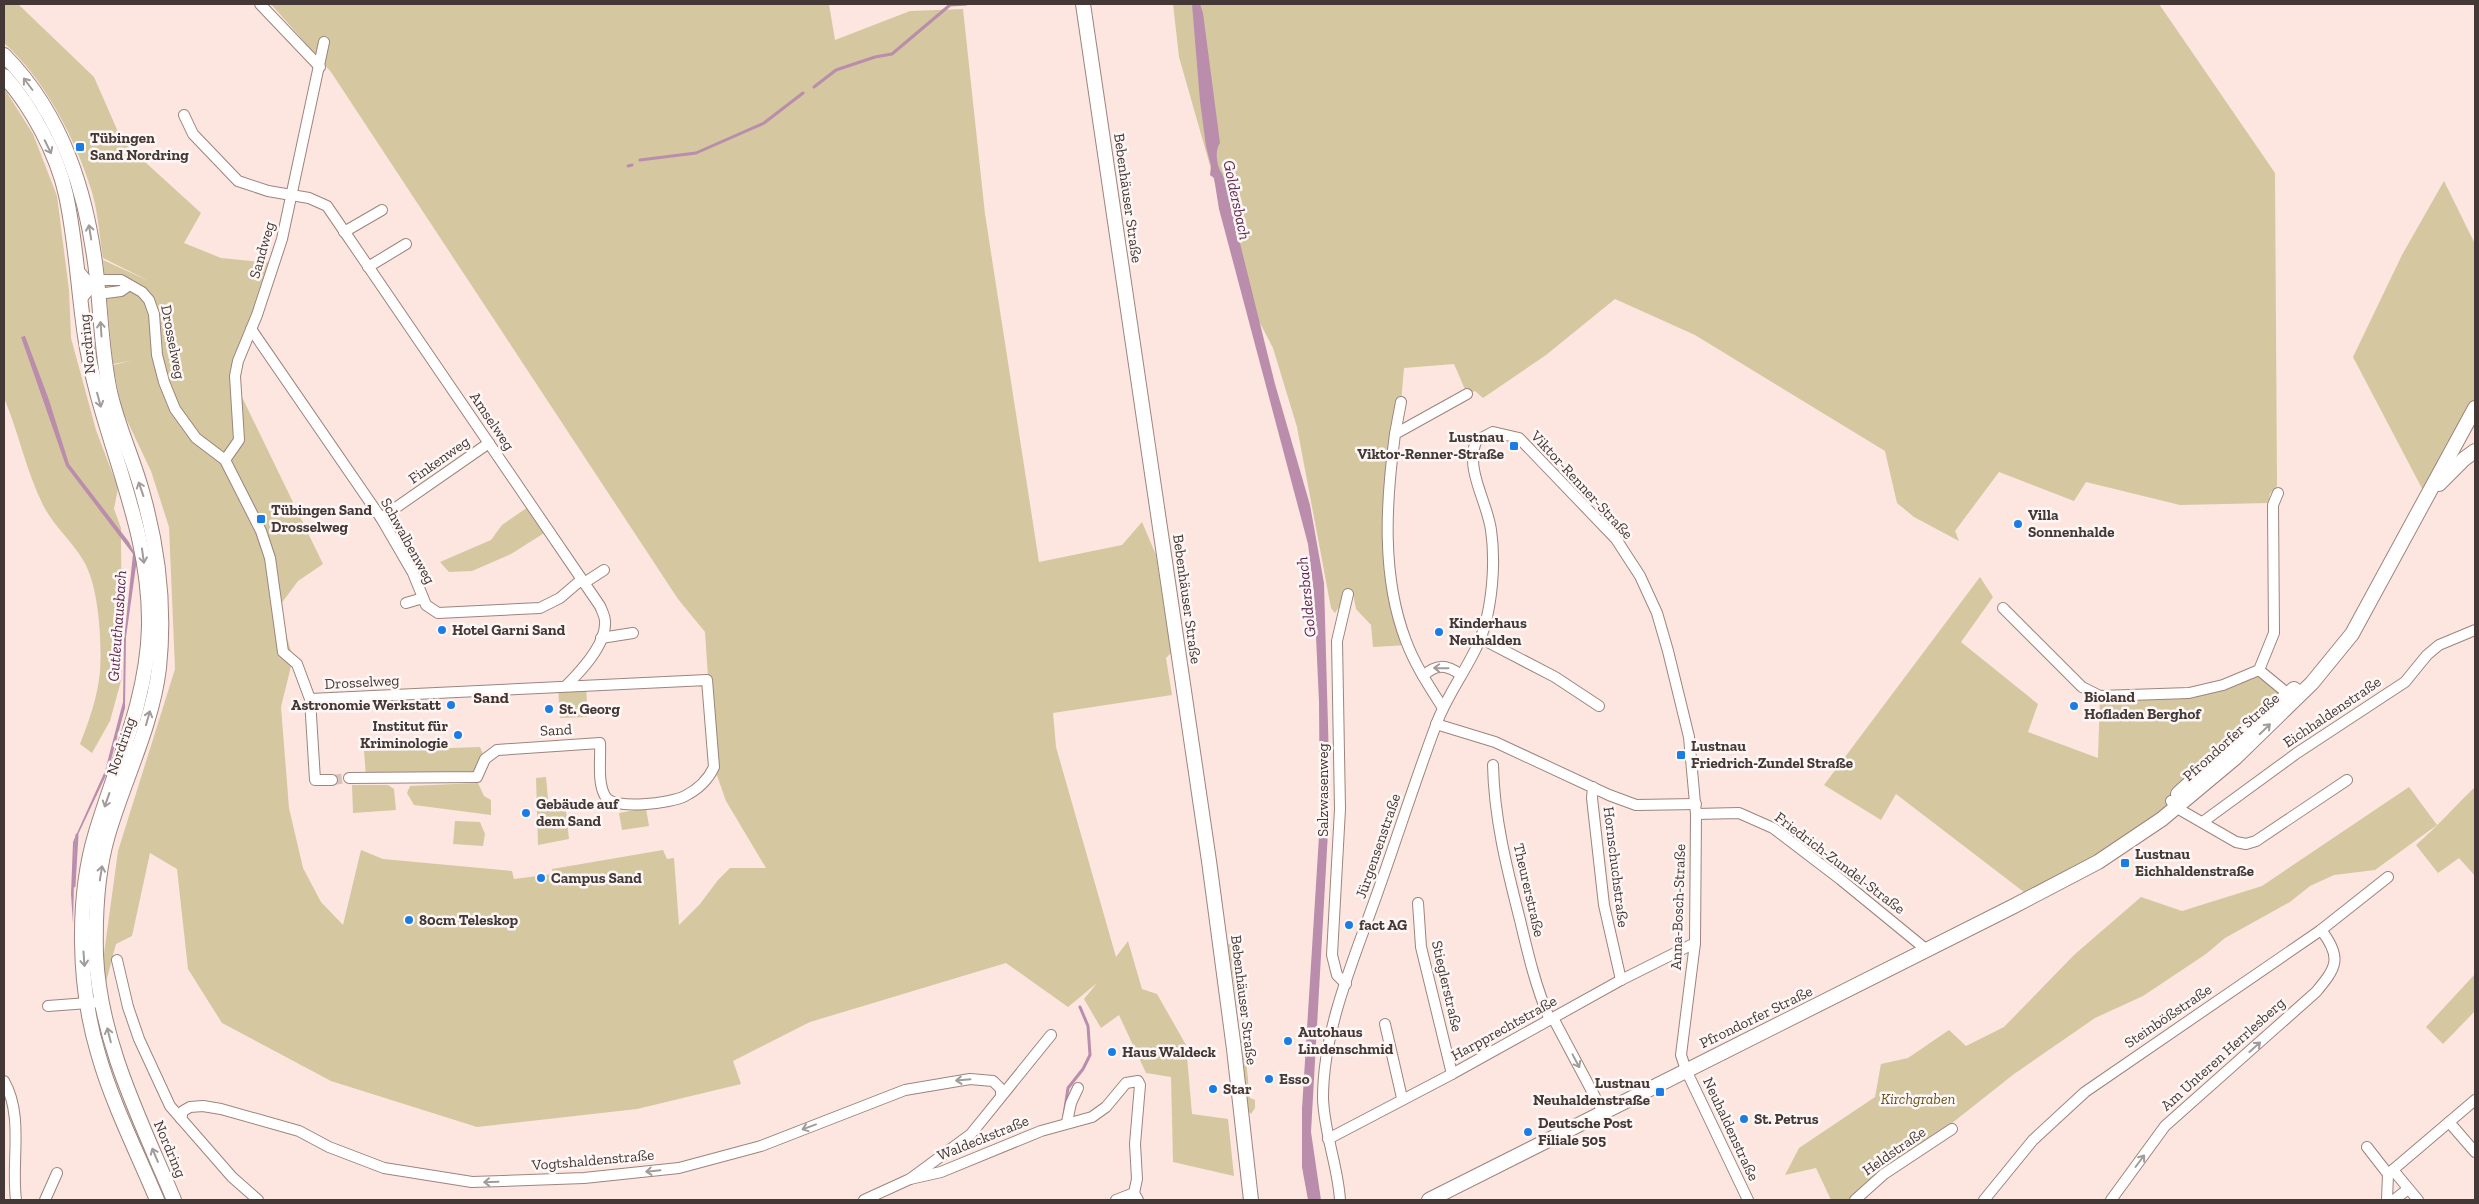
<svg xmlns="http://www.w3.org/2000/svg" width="2479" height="1204" viewBox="0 0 2479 1204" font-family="'Zilla Slab',serif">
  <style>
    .green { fill: #d5c7a0 }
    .water { fill: #b98dab }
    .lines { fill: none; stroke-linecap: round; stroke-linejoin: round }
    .stream { stroke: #b98dab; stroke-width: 3 }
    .street-tunnel { stroke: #d8c3be; stroke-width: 10; stroke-dasharray: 10 5; stroke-linecap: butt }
    .street-casing { stroke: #9e847d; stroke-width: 12 }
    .secondary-casing { stroke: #9e847d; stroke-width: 16 }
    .street { stroke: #fff; stroke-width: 10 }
    .secondary { stroke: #fff; stroke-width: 14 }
    .oneway { stroke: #a19c9a }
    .poi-dot { fill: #1a7de6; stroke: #fef7f6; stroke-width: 2 }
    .labels { text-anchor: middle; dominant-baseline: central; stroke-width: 5; stroke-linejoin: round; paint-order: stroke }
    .poi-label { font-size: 15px; font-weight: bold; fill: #433835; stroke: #fef7f6; text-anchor: start }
    .street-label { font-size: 15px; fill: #433835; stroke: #fef7f6 }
    .park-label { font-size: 15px; font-style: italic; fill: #66541c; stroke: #fef7f6 }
    .water-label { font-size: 16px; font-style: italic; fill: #5e2850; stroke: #fef7f6 }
    .neighbourhood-label { font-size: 16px; font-weight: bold; fill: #452f29; stroke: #fef7f6 }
  </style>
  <rect width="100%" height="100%" fill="#fde6e0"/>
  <g class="green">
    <path d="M4,4H18L94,77L122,141L201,213L184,243L221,258L271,263L235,357L241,395L323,564L298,581L278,608L293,658L281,707L289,808L303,868L321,902L343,925L361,850L383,859L512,871L514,879L553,874L552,869L663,850L667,859L674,858L679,925L700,904L718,880L730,868H766L726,801L714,767L705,632L678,599L331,72L271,4H829L835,40L910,11L963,9L985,214L1039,562L1122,545L1142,522L1156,555L1171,653L1166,658L1172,695L1053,713L1056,747L1116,957L1128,941L1142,989L1157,994L1186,1045L1192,1114L1228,1119L1234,1176L1173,1162L1171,1077L1146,1073L1119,1015L1101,1028L1084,999L1097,983L1068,1007L1006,963L810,1022L733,1061L741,1084L637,1109L477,1127L331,1081L222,1023L188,969L177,869L150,853L132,936L116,944L105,986L103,961L118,851L175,669L169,527L151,471L122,410L113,365L130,361L113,364L103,260L149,281L103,258C99,235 98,208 90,186C74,136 44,79 4,43Z"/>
    <path d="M1173,4H2159L2275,173L2277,486L2270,494L2268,503L2180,505L2086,482L2074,501L1999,472L1955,531L1959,541L1914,517L1897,503L1885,451L1695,335L1615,299L1546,355L1483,398L1475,391L1467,394L1454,364L1404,368L1388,556L1408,645L1373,647L1371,625L1356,609L1353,594H1344L1343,601L1335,613L1331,608L1297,427L1273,348L1249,302L1179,57Z"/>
    <path d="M4,88L33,134L57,196L69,290L71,338L96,430L118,488L114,509L121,528L122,677L110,721L92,753L80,744C89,721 98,696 100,671C102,642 99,585 83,560C72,541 53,525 43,505C26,471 19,433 4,398Z"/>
    <path d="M2444,181L2475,244V408L2427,498L2353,357L2402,255Z"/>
    <path d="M531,505L549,530L511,554L472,571L449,572L440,562L491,540L502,525Z"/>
    <path d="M1980,577L1993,597L1961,642L2038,704L2028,732L2098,758L2100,696L2189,693L2259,670L2295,700L2177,808L2033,899L1896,794L1881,820L1824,785Z"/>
    <path d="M586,686L588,717L560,718L558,687Z"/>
    <path d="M480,747L485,759L477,777H366L364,751Z"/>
    <path d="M546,777L549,810L566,811L569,839L538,845L536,778Z"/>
    <path d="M478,783L484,796L491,800V815L414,805L407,793L410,786Z"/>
    <path d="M352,785H388L394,789L396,810L353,813Z"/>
    <path d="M2409,787L2437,825L2375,870L2334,875L2310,886L2290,902L2225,938L2206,954L2143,996L2095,1018L2014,1074L1855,1200H1831L1816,1168L1785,1175L1799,1148L1875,1097L1881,1064L1908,1058L1949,1030L1966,1046L2004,1027L2074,955L2141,897L2182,911L2262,886Z"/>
    <path d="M2475,787V876L2459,858L2438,873L2416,845C2437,827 2455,806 2475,787Z"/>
    <path d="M646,808L649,826L622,830L619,813Z"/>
    <path d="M455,821L480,822L485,834L483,846L453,844Z"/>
    <path d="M1228,944L1238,946L1245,1025L1238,1010Z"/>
    <path d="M2475,974V1011L2443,1044L2426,1027Z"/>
    <path d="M1245,1037L1248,1054L1246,1060L1250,1098L1255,1100V1108L1251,1114L1248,1111L1241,1039Z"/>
  </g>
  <g class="water">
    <path d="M1192,4H1200L1203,13L1220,143C1214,151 1217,168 1223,175L1275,384L1310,505L1324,583L1330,797L1311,1132L1321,1200H1308L1302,1167V1109L1320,820L1319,702L1314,593L1308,544L1219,209L1214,178L1210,175L1211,166L1206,146L1200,101Z"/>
    <path d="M25,336L49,400L69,464L129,542L136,556V566L126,637L125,708L108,771L75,841L73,924L71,894L73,842L105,771L123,702L124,640L133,554L66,466L21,337Z"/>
  </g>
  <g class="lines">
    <g class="stream">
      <path d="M814,87L836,70L875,57L892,54L950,5L966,4"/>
      <path d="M640,160L696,153L764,123L803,93"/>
      <path d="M628,166L632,165"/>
      <path d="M74,886L77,835"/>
      <path d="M1064,1115L1068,1088L1083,1069L1090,1055L1088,1026L1080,1007"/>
    </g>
    <path class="street-tunnel" d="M332,780L349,778"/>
    <g class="street-casing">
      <g id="street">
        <path d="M260,4L320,67"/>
        <path d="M184,115L193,134L238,181L268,191L309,198L327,206L600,606C602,611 606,618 605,624C605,646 580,672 566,686"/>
        <path d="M344,232L382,210"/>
        <path d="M76,267L98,294L121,291L128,286"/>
        <path d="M368,267L406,244"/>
        <path d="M80,301L97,280H121L142,292L149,300L154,314L157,355L164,382L175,409L196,438L225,460L261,531L270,558L283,652L297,664L310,699L707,680L714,767C708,780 699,789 685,796C672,803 613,811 605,796C597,782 601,758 600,743L497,750L485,759L477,777L349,778"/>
        <path d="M251,329L381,518L413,573L426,605L438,613L540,608L560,598L581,580"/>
        <path d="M1395,434L1401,402"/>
        <path d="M225,460L239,440L235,376L238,361L257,315L282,239L324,42"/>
        <path d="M381,518L489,443"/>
        <path d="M584,583L604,570"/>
        <path d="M406,603L423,598"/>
        <path d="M2003,608L2082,687L2100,696L2189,693L2223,685L2259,670L2293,698"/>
        <path d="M601,638L633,633"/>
        <path d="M1480,638L1555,677L1599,706"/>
        <path d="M2259,670L2274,633L2273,505L2278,493"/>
        <path d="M1423,676C1436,664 1446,664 1461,675"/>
        <path d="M310,699L315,780H332"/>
        <path d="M1443,708C1429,686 1415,665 1406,641C1381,576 1386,501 1395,434L1467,394"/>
        <path d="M1436,724L1495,742L1609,795L1636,805L1696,804"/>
        <path d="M1493,765C1494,818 1507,869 1520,920C1528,954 1536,988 1550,1020"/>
        <path d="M1593,787L1592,798L1604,905L1621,980"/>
        <path d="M2171,801L2177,808L2236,842L2246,844L2256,841L2347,780"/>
        <path d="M1696,814L1739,813L1773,828L1840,879L1928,951"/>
        <path d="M2204,821L2297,753L2405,682L2427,655L2439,645L2475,630"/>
        <path d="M1418,903L1421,947L1452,1074"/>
        <path d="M117,960L128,1007L139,1039L170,1106L232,1177L258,1200"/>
        <path d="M1346,984L1337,975L1332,955L1340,809L1337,641L1348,594"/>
        <path d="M48,1006L101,1002"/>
        <path d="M1553,1018L1603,1112"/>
        <path d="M1385,1024L1402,1098"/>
        <path d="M4,1081C24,1116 11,1161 16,1200"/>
        <path d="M181,1119L183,1111L190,1107L203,1106L221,1109L299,1131L329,1147L384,1168L472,1182L584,1178L679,1168L761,1146L905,1090L970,1079L993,1081L1001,1089V1096"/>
        <path d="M1067,1122L1071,1103L1078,1088"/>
        <path d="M2449,1122L2475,1152"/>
        <path d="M1328,1139L1452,1074L1621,980L1695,943"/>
        <path d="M2367,1147L2388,1174"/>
        <path d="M2393,1170L2418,1200"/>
        <path d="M910,1179L941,1172L1041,1131L1092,1117L1106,1107L1126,1083L1138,1081L1140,1085L1135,1144L1137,1179L1134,1193L1138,1200"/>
        <path d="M45,1200L57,1173"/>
        <path d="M864,1200L910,1179L971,1134L1051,1035"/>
        <path d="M1116,1200L1134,1193"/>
        <path d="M1340,1200C1338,1166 1324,1133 1323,1098C1323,1029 1354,959 1377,894C1397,838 1415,781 1436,725C1449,688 1479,656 1487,617C1493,590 1495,557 1491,530C1487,501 1465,470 1476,441L1493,432L1519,438L1616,539L1640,576L1657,613L1668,651L1689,737L1696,814L1695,943L1681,1055L1686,1070L1748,1200"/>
        <path d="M1855,1200L1884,1174L1952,1129"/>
        <path d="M1984,1200L2033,1140L2085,1092L2321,930L2388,877"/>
        <path d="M2111,1200L2165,1126L2316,992C2336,968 2343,958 2321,930"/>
        <path d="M2387,1200L2388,1174L2475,1100"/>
        <path d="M2394,1200L2408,1189"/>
      </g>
    </g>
    <g class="secondary-casing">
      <g id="secondary">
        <path d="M1083,4L1209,861L1234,1049L1251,1200"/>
        <path d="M4,55C64,116 88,196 97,279C101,317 102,355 110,392C118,428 134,460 143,495C159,552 165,610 159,668C152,726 124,780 108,835C97,872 95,917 96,955C100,1042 141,1121 174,1200"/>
        <path d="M4,76C32,107 57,154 66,195C76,241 78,289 85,336C100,436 151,524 149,627C147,701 117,762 96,832C76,898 78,986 98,1053C112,1103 137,1152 157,1200"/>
        <path d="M2439,484L2464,459L2475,451"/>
        <path d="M2178,794L2294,689"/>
        <path d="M1429,1200L2012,907L2098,862L2162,819L2235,758L2312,683L2352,634L2475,408"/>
      </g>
    </g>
    <use href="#street" class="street"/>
    <use href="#secondary" class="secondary"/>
  </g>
  <defs><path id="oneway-shaft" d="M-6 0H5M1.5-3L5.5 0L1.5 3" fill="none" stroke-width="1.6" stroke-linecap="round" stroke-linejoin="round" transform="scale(1.25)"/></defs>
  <g class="oneway">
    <use href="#oneway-shaft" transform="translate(28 84) rotate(-127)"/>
    <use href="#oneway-shaft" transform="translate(48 147) rotate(64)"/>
    <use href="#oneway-shaft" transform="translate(90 232) rotate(-99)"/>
    <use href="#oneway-shaft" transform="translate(101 329) rotate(-94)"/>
    <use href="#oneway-shaft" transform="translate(99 400) rotate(75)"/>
    <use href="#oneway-shaft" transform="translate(141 489) rotate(-109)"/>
    <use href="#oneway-shaft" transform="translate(143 556) rotate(82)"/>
    <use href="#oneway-shaft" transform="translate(1441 668) rotate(-179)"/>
    <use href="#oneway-shaft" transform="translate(148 718) rotate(-74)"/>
    <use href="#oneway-shaft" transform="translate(2265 729) rotate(-44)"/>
    <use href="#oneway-shaft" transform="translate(107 800) rotate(109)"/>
    <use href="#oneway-shaft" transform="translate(101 873) rotate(-81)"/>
    <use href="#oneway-shaft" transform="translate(84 959) rotate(86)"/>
    <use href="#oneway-shaft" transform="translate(109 1035) rotate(-104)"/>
    <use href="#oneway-shaft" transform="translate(2255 1047) rotate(-42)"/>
    <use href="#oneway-shaft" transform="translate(1576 1061) rotate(62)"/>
    <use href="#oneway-shaft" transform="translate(963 1080) rotate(175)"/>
    <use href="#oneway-shaft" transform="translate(809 1127) rotate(160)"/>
    <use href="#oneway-shaft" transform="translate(155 1155) rotate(-113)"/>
    <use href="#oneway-shaft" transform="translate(2140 1161) rotate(-53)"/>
    <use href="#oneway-shaft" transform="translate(653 1171) rotate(174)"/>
    <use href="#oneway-shaft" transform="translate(491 1182) rotate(178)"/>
  </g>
  <g class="poi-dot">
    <rect x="75" y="142" width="10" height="10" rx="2.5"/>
    <rect x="1509" y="441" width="10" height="10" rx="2.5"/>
    <rect x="256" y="514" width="10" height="10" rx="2.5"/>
    <circle cx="2018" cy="524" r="5"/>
    <circle cx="442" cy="630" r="5"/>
    <circle cx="1439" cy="632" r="5"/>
    <circle cx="451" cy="705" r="5"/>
    <circle cx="2074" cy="706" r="5"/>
    <circle cx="549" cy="709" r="5"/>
    <circle cx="458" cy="735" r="5"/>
    <rect x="1676" y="750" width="10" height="10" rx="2.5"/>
    <circle cx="526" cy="813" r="5"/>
    <rect x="2120" y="858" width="10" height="10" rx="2.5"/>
    <circle cx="541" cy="878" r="5"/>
    <circle cx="409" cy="920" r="5"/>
    <circle cx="1349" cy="925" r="5"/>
    <circle cx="1288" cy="1041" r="5"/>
    <circle cx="1112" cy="1052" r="5"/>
    <circle cx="1269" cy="1079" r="5"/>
    <circle cx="1213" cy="1089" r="5"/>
    <rect x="1655" y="1087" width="10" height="10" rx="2.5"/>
    <circle cx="1744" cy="1119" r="5"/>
    <circle cx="1528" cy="1132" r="5"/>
  </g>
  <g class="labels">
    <g class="poi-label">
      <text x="90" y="138">Tübingen<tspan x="90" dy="17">Sand Nordring</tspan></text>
      <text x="1504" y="437" text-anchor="end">Lustnau<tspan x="1504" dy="17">Viktor-Renner-Straße</tspan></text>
      <text x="271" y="510">Tübingen Sand<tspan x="271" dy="17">Drosselweg</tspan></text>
      <text x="2028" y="515">Villa<tspan x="2028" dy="17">Sonnenhalde</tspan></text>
      <text x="1449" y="623">Kinderhaus<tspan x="1449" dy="17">Neuhalden</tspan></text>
      <text x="452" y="630">Hotel Garni Sand</text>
      <text x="2084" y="697">Bioland<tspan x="2084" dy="17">Hofladen Berghof</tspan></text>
      <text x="441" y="705" text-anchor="end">Astronomie Werkstatt</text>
      <text x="559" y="709">St. Georg</text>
      <text x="448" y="726" text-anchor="end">Institut für<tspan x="448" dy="17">Kriminologie</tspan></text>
      <text x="1691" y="746">Lustnau<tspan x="1691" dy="17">Friedrich-Zundel Straße</tspan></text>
      <text x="536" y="804">Gebäude auf<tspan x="536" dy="17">dem Sand</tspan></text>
      <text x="2135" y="854">Lustnau<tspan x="2135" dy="17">Eichhaldenstraße</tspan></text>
      <text x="551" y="878">Campus Sand</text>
      <text x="419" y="920">80cm Teleskop</text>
      <text x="1359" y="925">fact AG</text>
      <text x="1298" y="1032">Autohaus<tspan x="1298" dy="17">Lindenschmid</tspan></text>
      <text x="1122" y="1052">Haus Waldeck</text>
      <text x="1279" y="1079">Esso</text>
      <text x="1650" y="1083" text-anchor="end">Lustnau<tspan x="1650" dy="17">Neuhaldenstraße</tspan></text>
      <text x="1223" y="1089">Star</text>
      <text x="1754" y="1119">St. Petrus</text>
      <text x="1538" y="1123">Deutsche Post<tspan x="1538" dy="17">Filiale 505</tspan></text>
    </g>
    <g class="street-label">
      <text transform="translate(1128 198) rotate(82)">Bebenhäuser Straße</text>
      <text transform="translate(262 250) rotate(-74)">Sandweg</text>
      <text transform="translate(173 342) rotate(79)">Drosselweg</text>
      <text transform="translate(87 344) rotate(-96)">Nordring</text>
      <text transform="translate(492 421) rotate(56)">Amselweg</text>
      <text transform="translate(439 460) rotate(-35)">Finkenweg</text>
      <text transform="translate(1582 485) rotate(47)">Viktor-Renner-Straße</text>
      <text transform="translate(408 541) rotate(61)">Schwalbenweg</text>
      <text transform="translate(1187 599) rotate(82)">Bebenhäuser Straße</text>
      <text transform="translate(362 682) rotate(-3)">Drosselweg</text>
      <text transform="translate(2332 712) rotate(-34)">Eichhaldenstraße</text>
      <text transform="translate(556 730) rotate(-3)">Sand</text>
      <text transform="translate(2231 737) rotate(-42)">Pfrondorfer Straße</text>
      <text transform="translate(121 746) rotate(-71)">Nordring</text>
      <text transform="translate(1323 790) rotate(-90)">Salzwasenweg</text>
      <text transform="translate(1378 846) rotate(-71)">Jürgensenstraße</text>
      <text transform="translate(1840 863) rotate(37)">Friedrich-Zundel-Straße</text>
      <text transform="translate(1616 867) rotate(83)">Hornschuchstraße</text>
      <text transform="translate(1529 890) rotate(77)">Theurerstraße</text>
      <text transform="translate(1678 907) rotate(-88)">Anna-Bosch-Straße</text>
      <text transform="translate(1447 986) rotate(77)">Stieglerstraße</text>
      <text transform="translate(1244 1000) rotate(83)">Bebenhäuser Straße</text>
      <text transform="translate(2168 1016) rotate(-34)">Steinbößstraße</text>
      <text transform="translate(1756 1017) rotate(-26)">Pfrondorfer Straße</text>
      <text transform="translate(1504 1028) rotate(-29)">Harpprechtstraße</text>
      <text transform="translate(2223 1054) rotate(-42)">Am Unteren Herrlesberg</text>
      <text transform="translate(1731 1129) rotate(65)">Neuhaldenstraße</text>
      <text transform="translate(983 1138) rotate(-22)">Waldeckstraße</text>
      <text transform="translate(170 1149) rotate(67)">Nordring</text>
      <text transform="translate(1894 1151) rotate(-35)">Heldstraße</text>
      <text transform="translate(593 1160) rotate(-5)">Vogtshaldenstraße</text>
    </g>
    <g class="park-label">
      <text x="1918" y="1099">Kirchgraben</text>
    </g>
    <g class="water-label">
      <text transform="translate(1237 200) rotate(78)">Goldersbach</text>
      <text transform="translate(1306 597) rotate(-96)">Goldersbach</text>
      <text transform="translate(117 626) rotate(-86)">Gutleuthausbach</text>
    </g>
    <g class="neighbourhood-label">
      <text x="491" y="697">Sand</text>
    </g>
  </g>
  <rect width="2479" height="1204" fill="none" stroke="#433835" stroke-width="10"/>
</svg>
